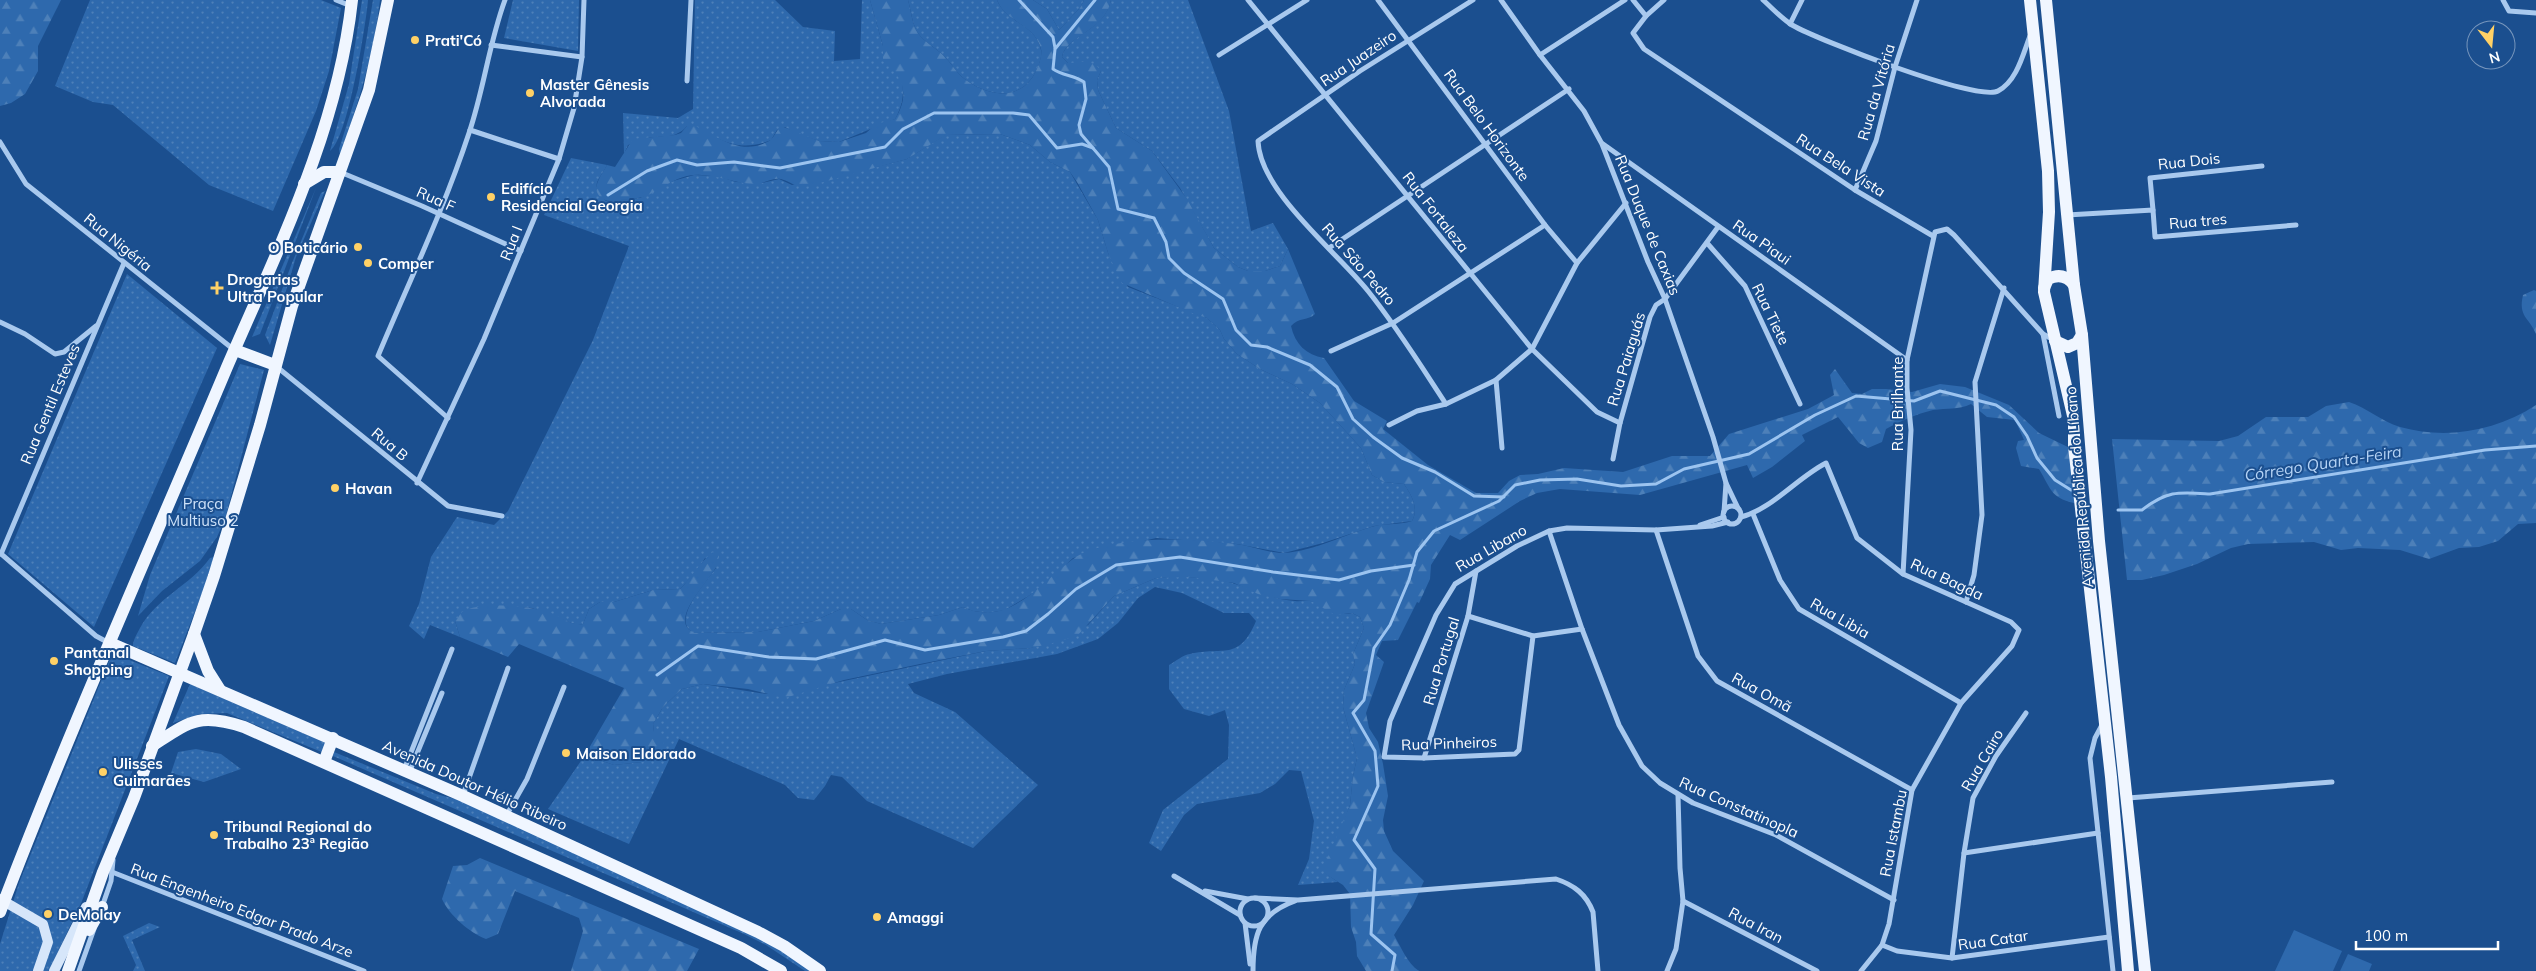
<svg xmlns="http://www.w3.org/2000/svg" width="2536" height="971" viewBox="0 0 2536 971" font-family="Mulish,sans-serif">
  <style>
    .grass { fill: url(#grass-dots) }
    .forest { fill: url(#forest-firs) }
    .pitch { fill: #2e69ad }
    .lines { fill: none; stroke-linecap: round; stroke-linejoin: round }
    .stream { stroke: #9cc4f0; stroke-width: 3 }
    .minor { stroke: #a9c9ee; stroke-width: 5 }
    .secondary { stroke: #d6e6fa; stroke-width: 10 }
    .primary { stroke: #f0f6ff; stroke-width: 12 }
    .poi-dot { fill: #ffd166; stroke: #1b4f8f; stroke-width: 2 }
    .labels { text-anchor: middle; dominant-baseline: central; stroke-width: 4; stroke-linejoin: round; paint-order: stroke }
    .poi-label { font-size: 15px; font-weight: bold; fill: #fff; stroke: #1b4f8f; text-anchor: start }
    .street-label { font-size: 15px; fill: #fff; stroke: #1b4f8f }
    .park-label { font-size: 15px; fill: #cfe3fa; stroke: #1b4f8f }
    .water-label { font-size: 16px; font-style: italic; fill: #b5d3f5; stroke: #1b4f8f }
  </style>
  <defs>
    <pattern id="grass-dots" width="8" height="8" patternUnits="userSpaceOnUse" patternTransform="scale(1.25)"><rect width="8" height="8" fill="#2e69ad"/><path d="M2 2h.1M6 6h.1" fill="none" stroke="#4d80b9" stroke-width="1.8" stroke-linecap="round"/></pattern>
    <pattern id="forest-firs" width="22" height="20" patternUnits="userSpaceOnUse" patternTransform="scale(1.25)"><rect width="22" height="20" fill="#2e69ad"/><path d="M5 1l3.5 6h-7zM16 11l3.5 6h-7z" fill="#4d80b9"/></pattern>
  </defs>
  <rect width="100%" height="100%" fill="#1b4f8f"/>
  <g class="grass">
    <path d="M90,0H321L341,8L329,71L316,111L273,211L209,185L113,105L93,102L55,86Z"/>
    <path d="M362,0H368C366,24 348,139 330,151L349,84Z"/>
    <path d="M373,0H380C374,54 358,104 340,155L339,149L358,89Z"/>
    <path d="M513,0H579L578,51L504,38Z"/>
    <path d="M695,0H775L803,27L835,31L834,61L860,59L862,0H870L883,46V60C887,64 892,66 895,70C908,83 903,106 895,119L839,142L819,141L795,133L785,127L777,130L771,140C734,155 720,136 687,126C675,140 662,135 647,138C640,139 634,143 628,145L624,154L623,113L678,118L693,109Z"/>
    <path d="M908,0H997C1006,23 1036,24 1041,50C1043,58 1036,72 1032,78C1014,103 982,94 961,76C955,70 950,62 944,56C936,48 924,42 918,33C912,24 911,10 908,0Z"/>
    <path d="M1033,0H1084L1080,8L1059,30L1047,9Z"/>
    <path d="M1111,0H1188L1229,111L1251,231L1273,223L1288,249L1280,266L1265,271H1248L1238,267L1214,248L1180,188L1152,151L1116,128L1098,90L1097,80L1101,71L1068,63L1062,57C1067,34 1104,32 1111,0Z"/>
    <path d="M1000,134L1030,145L1050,162L1070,172L1098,220L1109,256L1128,287L1207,318L1220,330L1224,339L1237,354L1260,369L1292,384L1320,403L1361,448L1372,475L1384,482L1404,484C1412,496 1419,508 1412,521L1374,526L1323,543L1284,553L1237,544L1156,538L1073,558L1040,589L1005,610L988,613L973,611L963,607L939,615L881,624L867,620L851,609H841L814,621L758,632L695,633C668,623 707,581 716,568L705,558L697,571L680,589L653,590L614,602H600L589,609L583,624L577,625L532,608L519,607H489L455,621L460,637L430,625L424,639L409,626L419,604L431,557L457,517L494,525L508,511L593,340L629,246L544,215L571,158L607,165C600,180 588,185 606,201L640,198L673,181L694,175L718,176L736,182L762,183L779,179L792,185L849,174L907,159L945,135Z"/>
    <path d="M316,188L260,334L252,337Z"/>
    <path d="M325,191L296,257L270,345L265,335L292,263L321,193Z"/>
    <path d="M127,274L217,348L94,627L8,554Z"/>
    <path d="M240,364L264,370L225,519L217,537L200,561L162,591L138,616L150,575Z"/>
    <path d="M214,557L215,560L175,663L133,646C133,640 137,634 140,628C157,597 190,586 210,558Z"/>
    <path d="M1171,577C1192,577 1213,577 1232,583C1254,589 1271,599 1295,601C1300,602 1305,600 1310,601C1325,602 1333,618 1352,613L1360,617L1364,628L1353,654L1355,664L1344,690L1343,707L1357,758L1353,776L1350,805L1325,873L1338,882L1298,885L1309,859L1314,821L1301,771L1289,770L1275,784L1260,793L1197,804L1184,815L1161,851L1149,843L1163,810L1228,759L1229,725L1225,710L1209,716L1184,709L1169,689V665C1176,661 1183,655 1190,654C1223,646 1239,662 1256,621L1249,613H1224L1182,593L1155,587L1138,598L1118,623L1098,639L1057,654L947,674L908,684L914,693L955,712L1038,785L973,848L867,801L842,777L831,775L825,786L814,800L798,798L785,785L679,739L629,844L548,809L585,755L614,765L642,762L654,732L653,724L663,707L682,689L703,684L766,694L820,686L986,651L1031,648L1088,625L1114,596L1156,578Z"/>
    <path d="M117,655L169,676L82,901L49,971H0V944L19,883L110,659Z"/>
    <path d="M190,684L328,744L324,753L227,713L200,714L173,723Z"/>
    <path d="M196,749L221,754L241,769L204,782L171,773L178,752Z"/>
    <path d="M334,752L436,794L459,800L742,925L819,971H805L766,945L744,934L333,756Z"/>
    <path d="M149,923L160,927L132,940L145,971H149H133L136,965L123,936Z"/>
  </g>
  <g class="forest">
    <path d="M0,0H61L38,46V71L25,94L11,103L0,106Z"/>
    <path d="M870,0H908C911,10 912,24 918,33C924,42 936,48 944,56C950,62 955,70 961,76C982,94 1014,103 1032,78C1036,72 1043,57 1041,49C1035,24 1006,23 997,0H1033L1047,9L1059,30L1080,8L1084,0H1111C1105,32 1066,35 1062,57L1068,63C1081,62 1093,59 1101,71L1097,80L1098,90L1116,128L1152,151L1187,199L1214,248L1238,267L1248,271H1265L1280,266L1288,249L1315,314C1308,321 1299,317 1291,326C1295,344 1306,355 1324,358L1354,401L1387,421L1383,429L1428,465L1476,493H1498L1509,481L1520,475L1538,474L1564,468L1623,472L1672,456H1710L1729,434L1808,409L1834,395L1830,375L1835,369L1852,393L1862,394L1872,389H1886L1912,392L1940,384L1965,387L2009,405L2039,433L2072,449L2079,504C2051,499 2052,491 2039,469L2021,466L2016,448L2018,441L2024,440L2015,420L1987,417L1971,404C1958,410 1947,408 1933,410C1916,414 1901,421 1886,429L1882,442L1868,448L1859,443L1838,417L1802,435L1805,441L1772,467L1753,478L1747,465L1640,495L1560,489L1537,493L1520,501L1460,540L1450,535L1431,565L1430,579L1419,603L1417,602L1398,640L1382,641L1376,655L1384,662L1366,713L1369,728L1378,742L1383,764L1388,796L1383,820L1384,831L1393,851L1424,881L1413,905L1394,935C1401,947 1407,963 1419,971H1366L1357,956L1356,942L1351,927L1350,894L1343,885L1324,873L1325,864L1350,805L1353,776L1357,758L1343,707L1344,690L1355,664L1353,654L1364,628L1360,617L1352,613L1335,615L1311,601L1280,599L1258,594L1234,583L1191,577L1156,578L1114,596L1077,636L1053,643L1031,648L986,651L920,664L844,680L785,698L748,689L703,684L682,689L663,707L653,724L654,732L665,739L661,752L656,759L642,762L614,765L585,755L624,688L519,644L508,657L460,637L455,621C457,619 460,614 462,612C480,601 532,606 551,613C561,617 572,626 583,624L589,609L600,602H614L653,590L680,589C692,577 700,562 713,552L719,556C718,559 717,564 716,567C709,582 666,622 695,633L758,632L814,621L841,609H851L867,620L881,624L939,615L963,607C1009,628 1040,583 1073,559C1085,550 1100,547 1115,544C1154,537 1197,539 1236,544C1252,546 1268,553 1284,553C1315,551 1345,534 1375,526C1387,523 1401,525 1412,521C1419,508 1412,496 1404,484L1384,482L1372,475L1361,448L1320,403L1292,384L1260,369L1237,354L1224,339L1220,330L1207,318L1192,313L1122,283L1109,256L1098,220L1077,182L1070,172L1050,162L1030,145L1000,134L946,135L907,159L809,186C794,188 794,183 781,179C772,177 764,184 755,184C732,184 711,171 687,176C673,179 663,188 650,194C641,199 630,199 620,200C616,201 610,202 605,200C587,191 602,175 607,165L615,167L633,139L675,135L681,133L687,126L693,125C717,136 741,157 769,141C774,138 776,131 781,126L819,141L839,142L866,133L876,124L895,119C910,95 904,77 883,61V46Z"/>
    <path d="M2534,290L2536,291V334C2529,317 2518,317 2523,295Z"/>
    <path d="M2349,402C2367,408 2381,421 2400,427C2447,440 2496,431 2536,405V523L2518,524L2498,541L2479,547L2459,548L2429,559L2400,550L2358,548L2341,550L2314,542L2248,544L2231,548L2197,564L2164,575L2142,580H2127L2112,439L2219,441L2238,436L2266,417H2308L2326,406Z"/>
    <path d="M480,858L699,949L687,971H571L583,931L579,918L515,891L498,934L486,939C470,933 449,915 442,899L453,866L467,865Z"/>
  </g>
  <g class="pitch">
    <path d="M2294,930L2342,951L2333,971H2275Z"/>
    <path d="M2348,954L2372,964L2369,971H2340Z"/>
  </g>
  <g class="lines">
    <g class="stream">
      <path d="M1019,0L1053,37L1055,48"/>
      <path d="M1095,0L1055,49L1053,69C1063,76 1074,75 1084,82L1086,99L1079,125L1081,134L1109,167L1118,209L1154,218L1166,242L1169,258L1184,273L1223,299L1236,330L1251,345L1267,347L1310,365L1337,387L1353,419L1373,437L1402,458L1435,472L1474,496L1504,497"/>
      <path d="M608,195L647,171L677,160L697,165L734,162L780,168L885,147L903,129L934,113H1013L1029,115L1057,148L1082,144L1093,148"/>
      <path d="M2118,510H2142C2168,490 2179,492 2210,494L2485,450L2536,446"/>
      <path d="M657,675L698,646L769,657L816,659L885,640L925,650L1003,637L1026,631L1048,614L1076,589L1116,565L1180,557L1273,572L1339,580L1371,571L1414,565"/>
      <path d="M1392,971L1395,955L1371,934L1375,869L1354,840L1378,786L1375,751L1353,713L1364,700L1374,648L1390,625L1409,580L1417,552L1434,531L1499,501L1515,485L1540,480L1577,479L1621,486L1656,484L1684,469L1749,454L1815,415L1856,396L1914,401L1940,391L1996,405L2014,417L2027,436L2037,458L2055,480L2071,490"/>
    </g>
    <g class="minor">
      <path d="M336,0L351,6"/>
      <path d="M1248,0L1532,349L1597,412L1620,423"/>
      <path d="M1378,0L1545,225L1577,263"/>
      <path d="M1501,0L1540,55L1584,111L1602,144L1648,262L1665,299L1713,437L1726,483L1738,508"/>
      <path d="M1633,0L1646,16"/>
      <path d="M1664,0L1646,16L1633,33L1644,49L1855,190L1933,236"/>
      <path d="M1763,0C1772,8 1782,19 1792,25C1818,40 1977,102 1998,91C2017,81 2023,54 2030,36"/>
      <path d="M2503,0L2509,11L2536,13"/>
      <path d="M1790,24L1802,0"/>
      <path d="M491,45L582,57"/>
      <path d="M1219,55L1307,0"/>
      <path d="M1540,55L1625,0"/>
      <path d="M687,81L691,0"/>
      <path d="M470,130L559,159"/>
      <path d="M0,142L26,184L233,349"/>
      <path d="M1603,144L1907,360"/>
      <path d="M340,172L422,206L521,251"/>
      <path d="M1855,190L1876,141L1895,67L1917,0"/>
      <path d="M2153,210L2150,178L2262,166"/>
      <path d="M2067,215L2153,210L2155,237L2296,225"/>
      <path d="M1707,243L1745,286L1800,404"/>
      <path d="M1329,248L1569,89"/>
      <path d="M0,322L25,334L55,354L64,352L96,326"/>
      <path d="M2043,334L2059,416"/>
      <path d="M1331,351L1393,323L1545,225"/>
      <path d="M277,367L448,506L502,516"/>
      <path d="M1496,380L1502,448"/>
      <path d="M1446,404C1421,366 1397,327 1368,291C1337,252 1260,192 1258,141L1360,71L1473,0"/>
      <path d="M448,418L378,356C409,282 444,209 469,133C484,89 489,43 505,0"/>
      <path d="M1389,425L1417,411L1446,404L1496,380L1532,349L1577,263L1626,203"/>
      <path d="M1613,459L1620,423L1650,317L1656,305L1665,299L1718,227"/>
      <path d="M417,483L484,339L559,159L574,108L582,57L584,0"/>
      <circle cx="1732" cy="515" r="9"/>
      <path d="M1724,512L1726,483"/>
      <path d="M1753,514L1780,580L1799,609L1961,703"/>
      <path d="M1741,517C1772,509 1797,478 1826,463L1857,538L1903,574L2011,622L2019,630L2012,646L1961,703L1912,790L1889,924L1882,945L1861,971"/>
      <path d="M1700,525L1724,517"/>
      <path d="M1656,530L1698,656L1717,681L1912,790"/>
      <path d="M1549,531L1582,629L1619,725L1642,766L1660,783L1693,803L1776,835L1894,900"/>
      <path d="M0,553L96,636L109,643"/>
      <path d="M1,554L124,263"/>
      <path d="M1903,574L1911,430L1907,388V360L1935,232L1947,229L1954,235L2043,334L2052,339"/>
      <path d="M1966,602L1974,575L1982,515L1975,382L2004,288"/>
      <path d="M1468,616L1533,636L1582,629"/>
      <path d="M1533,636L1519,750L1515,754L1424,758L1384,757L1390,721L1436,615L1455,584L1517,546L1549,531L1567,528L1656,530L1712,526L1728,522"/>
      <path d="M2102,725L2095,738L2090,758L2113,971"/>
      <path d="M1424,758L1468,616L1476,571"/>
      <path d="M404,770L452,649"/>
      <path d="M409,773L442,693"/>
      <path d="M463,795L508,668"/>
      <path d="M2128,798L2332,782"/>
      <path d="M506,816L527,779L564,687"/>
      <path d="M1964,853L1973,798L1996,756L2026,713"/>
      <path d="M112,872L364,971"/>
      <path d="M1174,876L1240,915"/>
      <path d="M1205,891L1248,899"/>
      <path d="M1255,898L1298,900L1556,879C1574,885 1586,894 1593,912L1598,971"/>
      <circle cx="1254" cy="912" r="14"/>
      <path d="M1683,901L1817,971"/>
      <path d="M102,907L111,881L113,860"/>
      <path d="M1245,923L1250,964"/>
      <path d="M1882,945L1897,951L1952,958L2109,937"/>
      <path d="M1952,958L1964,853L2098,833"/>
      <path d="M79,971L94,929"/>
      <path d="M1253,971C1253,934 1259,914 1295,901"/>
      <path d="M1667,971L1676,949L1683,901L1680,868L1678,795"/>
    </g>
    <g class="secondary">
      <path d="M0,899L43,924L48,942L38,971"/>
      <path d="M54,971L86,907"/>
    </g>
    <g class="primary">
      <path d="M2030,0L2048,171L2049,212L2044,292L2074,420V446L2111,777L2128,971"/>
      <path d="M2046,0L2074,285L2082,335L2099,541L2145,971"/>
      <path d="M304,184L324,172H340"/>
      <path d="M2044,288L2048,279C2058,274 2067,275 2074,285"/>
      <path d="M2055,341L2068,347L2077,343L2082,335"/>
      <path d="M235,350L275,365"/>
      <path d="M194,634L208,671L220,690"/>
      <path d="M110,643L463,796L758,932L784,946L820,971"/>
      <path d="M152,746C189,722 198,712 244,727L741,948L781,971"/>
      <path d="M324,762L333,738"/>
      <path d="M0,912C70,728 151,548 227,367C278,249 338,129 352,0"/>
      <path d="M89,930L102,907"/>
      <path d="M68,971L103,872L134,798L194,634L214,576L260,425L292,306L369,90L388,0"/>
    </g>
  </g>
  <g class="poi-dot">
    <circle cx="415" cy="40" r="5"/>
    <circle cx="530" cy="93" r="5"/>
    <circle cx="491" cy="197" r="5"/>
    <circle cx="358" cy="247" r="5"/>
    <circle cx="368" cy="263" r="5"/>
    <path d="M214.5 280.5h5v5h5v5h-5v5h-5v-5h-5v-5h5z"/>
    <circle cx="335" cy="488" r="5"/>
    <circle cx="54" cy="661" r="5"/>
    <circle cx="566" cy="753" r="5"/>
    <circle cx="103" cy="772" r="5"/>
    <circle cx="214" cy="835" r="5"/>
    <circle cx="48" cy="914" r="5"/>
    <circle cx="877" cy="917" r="5"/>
  </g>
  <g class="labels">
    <g class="poi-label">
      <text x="425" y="40">Prati'Có</text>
      <text x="540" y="84">Master Gênesis<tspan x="540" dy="17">Alvorada</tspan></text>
      <text x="501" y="188">Edifício<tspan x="501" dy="17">Residencial Georgia</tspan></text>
      <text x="348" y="247" text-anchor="end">O Boticário</text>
      <text x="378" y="263">Comper</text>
      <text x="227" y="279">Drogarias<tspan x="227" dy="17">Ultra Popular</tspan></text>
      <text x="345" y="488">Havan</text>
      <text x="64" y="652">Pantanal<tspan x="64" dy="17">Shopping</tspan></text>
      <text x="576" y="753">Maison Eldorado</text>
      <text x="113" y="763">Ulisses<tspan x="113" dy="17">Guimarães</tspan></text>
      <text x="224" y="826">Tribunal Regional do<tspan x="224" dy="17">Trabalho 23ª Região</tspan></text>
      <text x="58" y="914">DeMolay</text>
      <text x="887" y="917">Amaggi</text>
    </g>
    <g class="street-label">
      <text transform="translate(1358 58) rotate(-34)">Rua Juazeiro</text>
      <text transform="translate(1876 92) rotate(-74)">Rua da Vitória</text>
      <text transform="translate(1487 125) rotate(54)">Rua Belo Horizonte</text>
      <text transform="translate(2189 161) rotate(-6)">Rua Dois</text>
      <text transform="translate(1841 165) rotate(33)">Rua Bela Vista</text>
      <text transform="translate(436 199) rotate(24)">Rua F</text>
      <text transform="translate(1436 212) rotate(52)">Rua Fortaleza</text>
      <text transform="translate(2198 221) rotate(-5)">Rua tres</text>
      <text transform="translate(1648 225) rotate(68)">Rua Duque de Caxias</text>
      <text transform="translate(118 242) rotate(39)">Rua Nigéria</text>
      <text transform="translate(1762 242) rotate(35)">Rua Piaui</text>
      <text transform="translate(511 243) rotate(-68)">Rua I</text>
      <text transform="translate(1359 264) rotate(49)">Rua São Pedro</text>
      <text transform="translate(1771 314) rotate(64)">Rua Tiete</text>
      <text transform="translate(1626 359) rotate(-73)">Rua Paiaguás</text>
      <text transform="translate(50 404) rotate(-67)">Rua Gentil Esteves</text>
      <text transform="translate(1897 404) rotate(-90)">Rua Brilhante</text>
      <text transform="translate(390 444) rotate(40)">Rua B</text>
      <text transform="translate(2079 487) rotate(-95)">Avenida República do Líbano</text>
      <text transform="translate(1491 548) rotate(-30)">Rua Libano</text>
      <text transform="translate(1947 579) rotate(25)">Rua Bagda</text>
      <text transform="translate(1840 618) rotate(30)">Rua Libia</text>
      <text transform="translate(1441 661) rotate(-73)">Rua Portugal</text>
      <text transform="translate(1762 692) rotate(29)">Rua Omã</text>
      <text transform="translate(1449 743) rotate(-2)">Rua Pinheiros</text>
      <text transform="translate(1982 760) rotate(-60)">Rua Cairo</text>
      <text transform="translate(475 785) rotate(24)">Avenida Doutor Hélio Ribeiro</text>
      <text transform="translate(1739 807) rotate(24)">Rua Constatinopla</text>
      <text transform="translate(1893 833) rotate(-79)">Rua Istambu</text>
      <text transform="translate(242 910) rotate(21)">Rua Engenheiro Edgar Prado Arze</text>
      <text transform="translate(1756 925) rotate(28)">Rua Iran</text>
      <text transform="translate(1993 940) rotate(-8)">Rua Catar</text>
    </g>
    <g class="park-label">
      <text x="203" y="503">Praça<tspan x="203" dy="17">Multiuso 2</tspan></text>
    </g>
    <g class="water-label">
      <text transform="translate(2323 463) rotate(-9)">Córrego Quarta-Feira</text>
    </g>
  </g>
  <g transform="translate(2491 45) rotate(164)"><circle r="24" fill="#1b4f8f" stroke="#7695bc"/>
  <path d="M0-4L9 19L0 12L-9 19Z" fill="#ffd166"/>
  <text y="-8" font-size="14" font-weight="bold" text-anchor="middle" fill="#ffffff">N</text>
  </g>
  <path d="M2356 941v8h142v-8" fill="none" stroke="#ffffff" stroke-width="2.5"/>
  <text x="2364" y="941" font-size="15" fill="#ffffff" stroke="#1b4f8f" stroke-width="4" paint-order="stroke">100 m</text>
</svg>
